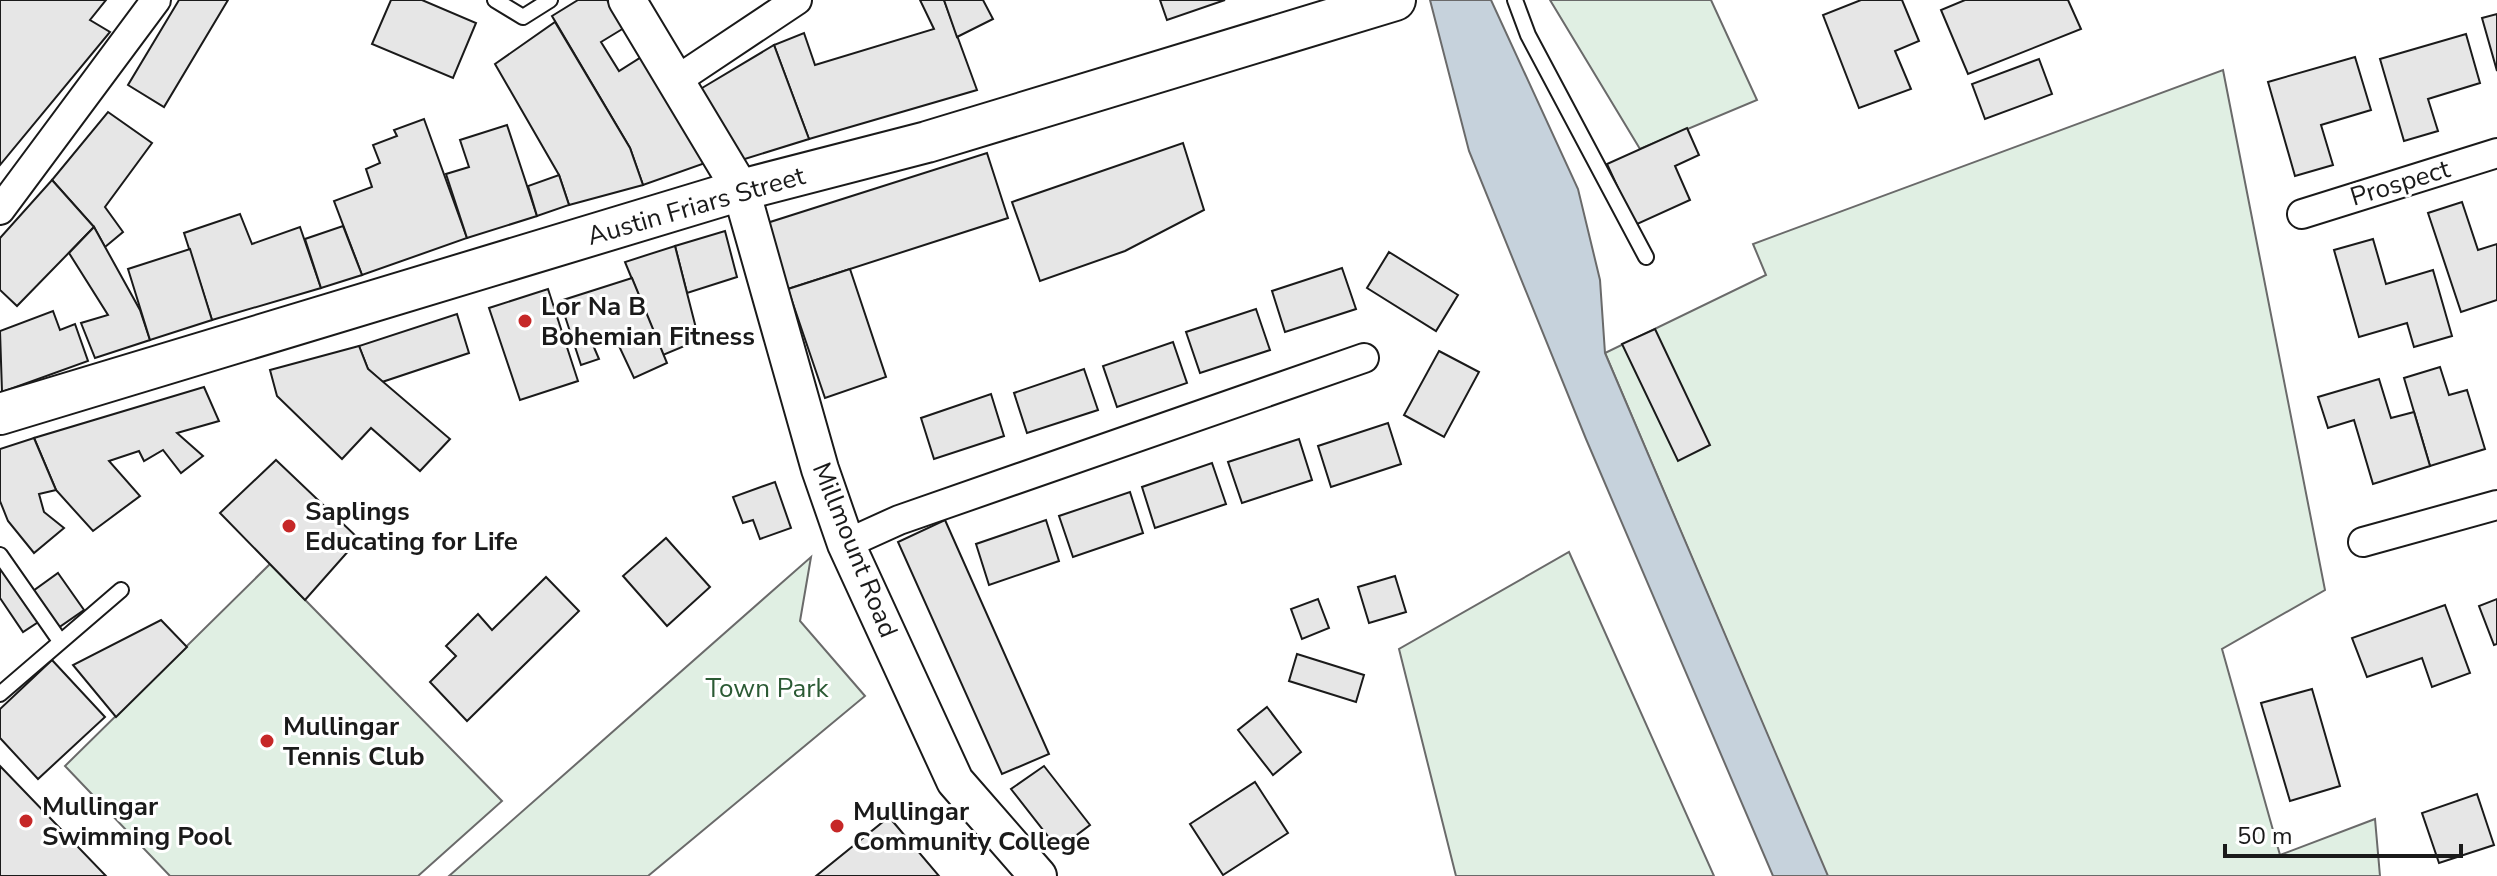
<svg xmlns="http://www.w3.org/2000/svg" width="2497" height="876" viewBox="0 0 2497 876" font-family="'Nunito Sans',sans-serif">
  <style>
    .green { fill: #e0efe3; stroke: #6a6a6a; stroke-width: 2 }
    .water { fill: #c6d2dc; stroke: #6a6a6a; stroke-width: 2 }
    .building { fill: #e6e6e6; stroke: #1a1a1a; stroke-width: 2 }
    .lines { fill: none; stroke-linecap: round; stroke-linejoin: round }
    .service-casing { stroke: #1a1a1a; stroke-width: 18 }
    .minor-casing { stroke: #1a1a1a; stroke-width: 32 }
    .tertiary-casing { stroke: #1a1a1a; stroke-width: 40 }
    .secondary-casing { stroke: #1a1a1a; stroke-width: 44 }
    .service { stroke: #fff; stroke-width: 14 }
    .minor { stroke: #fff; stroke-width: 28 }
    .tertiary { stroke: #fff; stroke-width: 36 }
    .secondary { stroke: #fff; stroke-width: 40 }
    .poi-dot { fill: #c62828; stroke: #fff; stroke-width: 3 }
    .labels { text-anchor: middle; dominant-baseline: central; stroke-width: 6; stroke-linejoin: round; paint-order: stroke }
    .street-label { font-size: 26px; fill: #1a1a1a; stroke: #fff }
    .poi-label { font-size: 26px; font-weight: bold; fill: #1a1a1a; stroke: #fff; text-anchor: start }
    .park-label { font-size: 26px; fill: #2b5a34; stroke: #fff }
  </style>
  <rect width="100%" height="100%" fill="#fff"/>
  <g class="green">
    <path d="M1550,0H1711L1757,100L1640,149Z"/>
    <path d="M2223,70L2325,590L2222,649L2280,855L2375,819L2380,876H1827L1605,353L1766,275L1753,244Z"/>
    <path d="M1569,552L1714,876H1456L1399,649Z"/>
    <path d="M811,557L800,621L865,696L648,876H449Z"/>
    <path d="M270,564L502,801L418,876H170L65,766Z"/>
  </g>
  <path class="water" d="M1430,0H1491L1578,189L1600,280L1605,353L1828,876H1773L1586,439L1469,151Z"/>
  <g class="building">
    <path d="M0,0H106L90,20L110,32L0,165Z"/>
    <path d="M179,0H228L164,107L128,85Z"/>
    <path d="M391,0H422L476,23L453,78L372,44Z"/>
    <path d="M578,0H607L624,28L601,42L619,71L643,56L708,162L643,185L630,148L552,16Z"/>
    <path d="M920,0H944L977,90L809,139L774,45L804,33L815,65L934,29Z"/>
    <path d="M944,0H983L993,19L957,37Z"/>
    <path d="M1160,0H1225L1167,20Z"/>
    <path d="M1861,0H1902L1919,41L1895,51L1911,89L1859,108L1823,15Z"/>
    <path d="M1965,0H2068L2081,29L1968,74L1941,10Z"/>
    <path d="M2497,14V71L2482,18Z"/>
    <path d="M555,22L630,148L643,185L569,205L559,175L495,64Z"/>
    <path d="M2466,34L2480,83L2428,99L2438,131L2404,141L2380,59Z"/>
    <path d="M774,45L809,139L735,162L697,91Z"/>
    <path d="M2355,57L2371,110L2321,125L2333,165L2295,176L2268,82Z"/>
    <path d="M2039,59L2052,94L1985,119L1972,84Z"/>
    <path d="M108,112L152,143L105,207L123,232L105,247L94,227L52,180Z"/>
    <path d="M424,119L467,238L362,275L334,201L372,187L366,169L380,163L373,145L397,136L394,130Z"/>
    <path d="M507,125L537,216L467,238L446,174L469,167L460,140Z"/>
    <path d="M1687,128L1699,155L1675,166L1690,200L1635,225L1607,164Z"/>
    <path d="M1183,143L1204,210L1125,251L1040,281L1012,202Z"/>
    <path d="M987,153L1008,218L788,289L767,223Z"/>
    <path d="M559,175L569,205L537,216L528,186Z"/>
    <path d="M52,180L94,227L17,306L0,290V238Z"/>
    <path d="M2462,202L2478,250L2497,244V300L2461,312L2428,213Z"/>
    <path d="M240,214L252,244L300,227L321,288L212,320L184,233Z"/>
    <path d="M343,226L362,275L321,288L305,239Z"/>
    <path d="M94,227L140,310L150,340L95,358L81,323L108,315L69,253Z"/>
    <path d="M725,231L737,277L687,293L675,246Z"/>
    <path d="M2373,239L2386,284L2433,270L2452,336L2414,347L2407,323L2359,337L2334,250Z"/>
    <path d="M675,246L699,340L663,355L625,262Z"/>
    <path d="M190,249L212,320L150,340L128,269Z"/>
    <path d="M1389,252L1458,295L1436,331L1367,288Z"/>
    <path d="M1342,268L1356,309L1285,332L1272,291Z"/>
    <path d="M850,269L886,377L825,398L788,289Z"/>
    <path d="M632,278L667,363L634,378L612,331L590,338L599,359L581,365L560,301Z"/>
    <path d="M548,289L578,381L520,400L489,308Z"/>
    <path d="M1256,309L1270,350L1200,373L1186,332Z"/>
    <path d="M53,311L60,330L75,324L88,361L2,392L0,331Z"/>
    <path d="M457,314L469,353L382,382L368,369L359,346Z"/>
    <path d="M1655,329L1710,445L1678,461L1622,344Z"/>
    <path d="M1173,342L1187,383L1117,407L1103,366Z"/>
    <path d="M359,346L368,369L450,439L420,471L371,428L342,459L277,396L270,370Z"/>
    <path d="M1439,351L1479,372L1444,437L1404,415Z"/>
    <path d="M2440,367L2449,395L2467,390L2485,449L2430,466L2404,378Z"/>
    <path d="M1084,369L1098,410L1027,433L1014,393Z"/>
    <path d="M2379,379L2391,418L2414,412L2430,466L2373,484L2354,420L2328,428L2318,397Z"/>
    <path d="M204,387L219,421L177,433L203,456L181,473L163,450L144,461L139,451L109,461L140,496L93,531L56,490L34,438Z"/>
    <path d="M991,394L1004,436L934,459L921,418Z"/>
    <path d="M1388,423L1401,464L1331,487L1318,446Z"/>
    <path d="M34,438L56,490L39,494L44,512L64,528L34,553L8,521L0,501V449Z"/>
    <path d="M1299,439L1312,480L1242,503L1228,462Z"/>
    <path d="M276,460L359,539L305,600L220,513Z"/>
    <path d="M1212,463L1226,504L1155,528L1142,487Z"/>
    <path d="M775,482L791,528L760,539L753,520L743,523L733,497Z"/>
    <path d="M1130,492L1143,533L1073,557L1059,516Z"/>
    <path d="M945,520L1049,754L1002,774L898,542Z"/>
    <path d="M1046,520L1059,561L989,585L976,544Z"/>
    <path d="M666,538L710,587L667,626L623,576Z"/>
    <path d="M13,561L49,615L23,632L0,598V570Z"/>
    <path d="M58,573L84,610L58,628L33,591Z"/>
    <path d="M1395,576L1406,612L1369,623L1358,587Z"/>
    <path d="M546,577L579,611L467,721L430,682L456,656L446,646L478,614L492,630Z"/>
    <path d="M1318,599L1329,628L1302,639L1291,609Z"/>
    <path d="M2497,599V644L2494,645L2479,606Z"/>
    <path d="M2445,605L2470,673L2432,687L2422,658L2367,677L2352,638Z"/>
    <path d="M161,620L187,647L116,717L73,665Z"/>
    <path d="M1297,654L1364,675L1356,702L1289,681Z"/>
    <path d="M52,660L105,717L38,779L0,738V709Z"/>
    <path d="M2312,689L2340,786L2290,801L2261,703Z"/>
    <path d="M1267,707L1301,752L1273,775L1238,730Z"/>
    <path d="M0,766L106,876H0Z"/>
    <path d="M1044,766L1090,825L1058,849L1011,789Z"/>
    <path d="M1255,782L1288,833L1223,875L1190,824Z"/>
    <path d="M2477,794L2494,845L2439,863L2422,813Z"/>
    <path d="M889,817L939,876H816Z"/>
  </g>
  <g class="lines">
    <g class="service-casing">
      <g id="service">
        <path d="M495,0L523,17L550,0"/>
        <path d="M1515,0L1528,35L1646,257"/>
        <path d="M0,555L60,641"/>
        <path d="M0,694L121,590"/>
      </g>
    </g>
    <g class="minor-casing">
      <g id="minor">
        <path d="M677,80L797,0"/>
        <path d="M0,210L156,0"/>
        <path d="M2302,214L2497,153"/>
        <path d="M2363,542L2497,505"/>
        <path d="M846,544L899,520L1364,358"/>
      </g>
    </g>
    <g class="tertiary-casing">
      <path id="tertiary" d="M627,0L741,190L820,469L846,544L955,781L1038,876"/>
    </g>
    <g class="secondary-casing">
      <path id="secondary" d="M0,414L741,190L927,142L1395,0"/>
    </g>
    <use href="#service" class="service"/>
    <use href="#minor" class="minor"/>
    <use href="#tertiary" class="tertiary"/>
    <use href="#secondary" class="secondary"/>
  </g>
  <g class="poi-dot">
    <circle cx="525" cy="321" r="8"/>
    <circle cx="289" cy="526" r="8"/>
    <circle cx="267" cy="741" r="8"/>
    <circle cx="26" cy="821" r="8"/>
    <circle cx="837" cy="826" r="8"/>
  </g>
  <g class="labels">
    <g class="street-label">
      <text transform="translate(2400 183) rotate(-17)">Prospect</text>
      <text transform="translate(696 206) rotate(-16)">Austin Friars Street</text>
      <text transform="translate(855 550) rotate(68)">Millmount Road</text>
    </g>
    <g class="poi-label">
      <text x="541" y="306">Lor Na B<tspan x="541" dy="30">Bohemian Fitness</tspan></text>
      <text x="305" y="511">Saplings<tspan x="305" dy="30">Educating for Life</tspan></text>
      <text x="283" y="726">Mullingar<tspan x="283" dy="30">Tennis Club</tspan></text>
      <text x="42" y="806">Mullingar<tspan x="42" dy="30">Swimming Pool</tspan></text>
      <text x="853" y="811">Mullingar<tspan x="853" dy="30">Community College</tspan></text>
    </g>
    <g class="park-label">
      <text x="767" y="688">Town Park</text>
    </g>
  </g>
  <path d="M2225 844v12h236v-12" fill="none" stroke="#1a1a1a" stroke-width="4"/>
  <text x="2237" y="844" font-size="24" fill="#1a1a1a" stroke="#ffffff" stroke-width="6" paint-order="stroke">50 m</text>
</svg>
